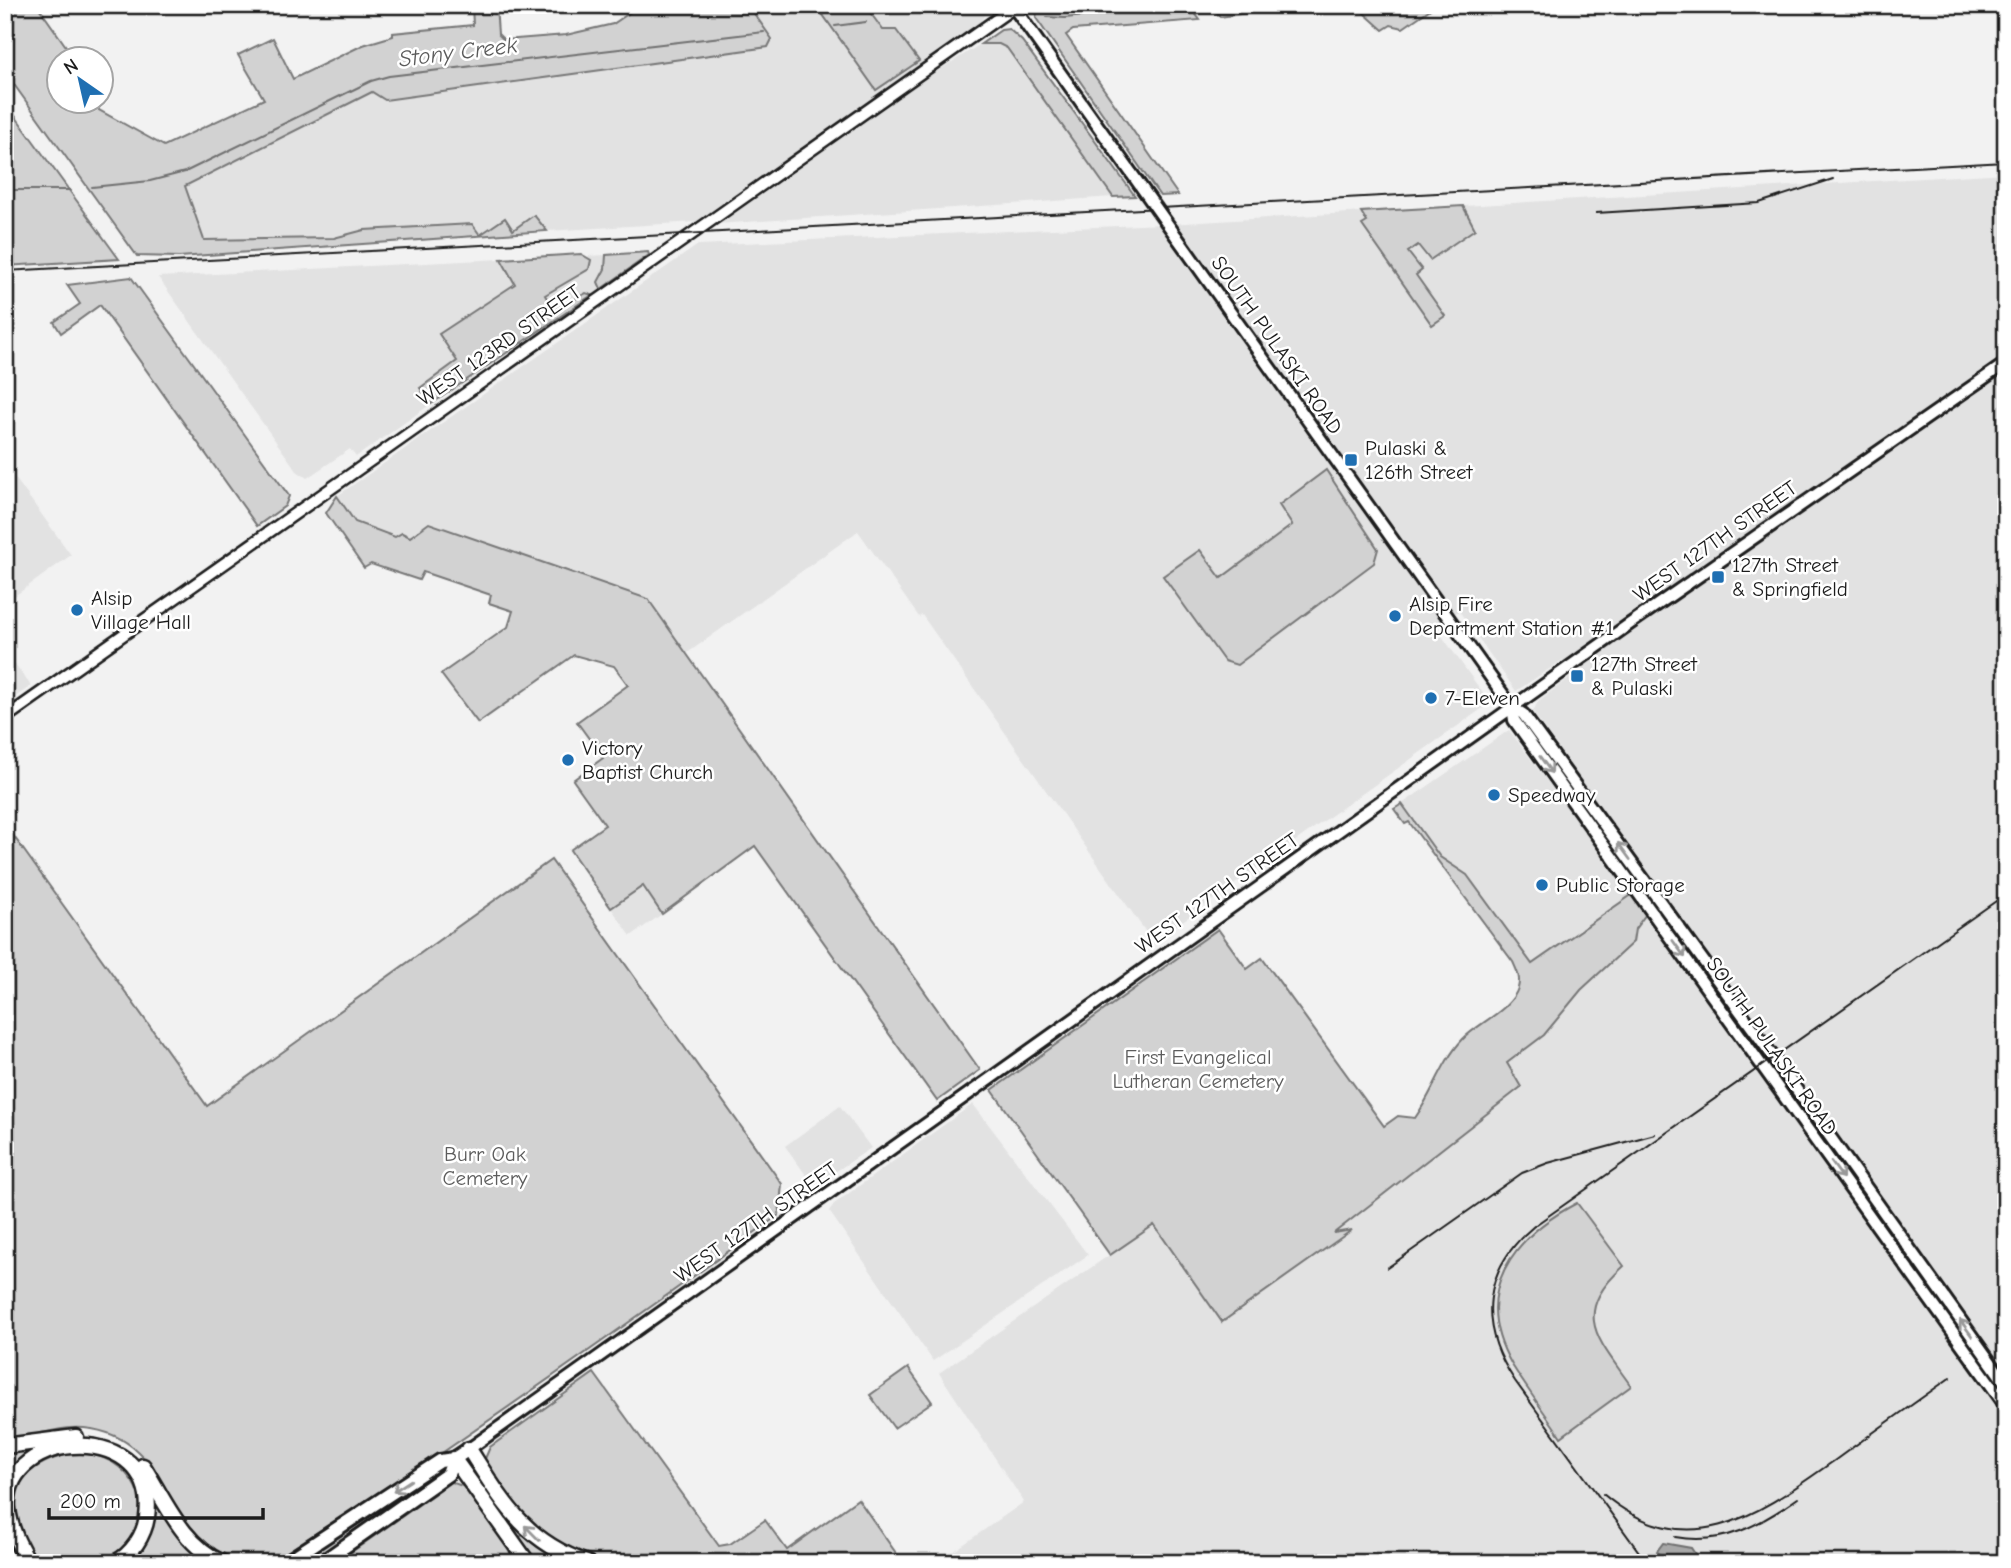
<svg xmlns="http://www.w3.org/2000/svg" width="2011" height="1568" viewBox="0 0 2011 1568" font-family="'Comic Neue',sans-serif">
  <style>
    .built { fill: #e2e2e2 }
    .green { fill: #d2d2d2; stroke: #777; stroke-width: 2 }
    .water { fill: #a8a8a8; stroke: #707070; stroke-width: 2 }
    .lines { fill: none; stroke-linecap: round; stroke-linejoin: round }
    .stream { stroke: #707070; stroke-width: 2 }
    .tertiary-casing { stroke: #1c1c1c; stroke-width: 15 }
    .secondary-casing { stroke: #1c1c1c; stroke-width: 16 }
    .primary-casing { stroke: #1c1c1c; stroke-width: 18 }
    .motorway-casing { stroke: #1c1c1c; stroke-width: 19 }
    .tertiary { stroke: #fff; stroke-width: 10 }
    .secondary { stroke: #fff; stroke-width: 10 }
    .primary { stroke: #fff; stroke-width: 12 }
    .motorway { stroke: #fff; stroke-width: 14 }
    .rail { stroke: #1c1c1c; stroke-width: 2 }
    .secondary-bridge-casing { stroke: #1c1c1c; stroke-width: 16; stroke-linecap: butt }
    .secondary-bridge { stroke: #fff; stroke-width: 10 }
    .oneway { stroke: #999 }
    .poi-dot { fill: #1f6fb2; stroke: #fff; stroke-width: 2.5 }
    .labels { text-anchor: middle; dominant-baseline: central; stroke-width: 5; stroke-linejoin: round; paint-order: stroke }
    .street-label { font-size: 21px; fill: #1c1c1c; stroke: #fff }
    .poi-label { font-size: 21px; fill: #1c1c1c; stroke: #fff; text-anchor: start }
    .park-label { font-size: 21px; fill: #5c5c5c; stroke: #fff }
    .water-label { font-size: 23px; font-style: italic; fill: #5b5b5b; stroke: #fff }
  </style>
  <rect width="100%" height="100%" fill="#f2f2f2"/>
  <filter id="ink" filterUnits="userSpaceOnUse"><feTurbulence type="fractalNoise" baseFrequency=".0143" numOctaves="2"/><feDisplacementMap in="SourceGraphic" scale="14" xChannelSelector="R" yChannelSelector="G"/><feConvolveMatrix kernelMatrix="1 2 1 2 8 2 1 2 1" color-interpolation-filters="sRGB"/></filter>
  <g filter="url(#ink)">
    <g class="built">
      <path d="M748,5H816L877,89L890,29L883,30L866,8L860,12L855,5H992L979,23L962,36L696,222L547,231L534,215L513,230L504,218L480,235L471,224L364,230L334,238L204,240L185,186L372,92L772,39Z"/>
      <path d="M981,44H999L1007,48L1113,197L716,224L908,89Z"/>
      <path d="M2006,173V1563H937L1024,1502L939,1373L1154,1224L1223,1322L1350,1231L1332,1234L1521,1086L1507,1063L1544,1035L1581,990L1633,942V894L1532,964L1467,876L1440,857L1402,804L1509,730L1617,874L1637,860L1533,712L1538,701L1575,674L1563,660L1516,691L1459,611L1434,625L1490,703L1153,942L922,615L919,617L858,531L686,654L667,626L365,533L337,496L698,245L1185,223Z"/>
      <path d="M606,255V269L600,278L601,289L592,295L586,293L577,297L554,310L544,295L589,269L591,260L588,256Z"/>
      <path d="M501,259L515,284L439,334L457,361L420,388L431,404L356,457L350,449L307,478L297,471L158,277Z"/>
      <path d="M5,464L71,555L5,603Z"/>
      <path d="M5,650L31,686L5,704Z"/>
      <path d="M642,887L662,914L631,936L611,908Z"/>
      <path d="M973,1104L1088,1255L933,1361L829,1211L834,1204Z"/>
      <path d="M840,1106L871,1148L814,1186L785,1146Z"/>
    </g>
    <g class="green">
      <path d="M5,5H37L75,59L60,60V102H97L99,110L164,146L264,99L238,55L273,38L293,79L363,45L393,36V33L473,25L472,5H496L498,34L504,40L566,35L613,24L641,5H748L772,39L768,47L385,100L372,92L185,186L204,240L334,238L364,230L472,224L480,235L505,218L513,230L534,215L547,231L179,257L137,256L5,72Z"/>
      <path d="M816,5H855L860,11L866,7L883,30H896L919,61L876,90Z"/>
      <path d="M1038,5H1189L1200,20L1073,30L1066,35L1178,195L1160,196L1036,18Z"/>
      <path d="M1212,5H1305L1220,17Z"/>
      <path d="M1355,5H1436L1403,28L1391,25L1383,30Z"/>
      <path d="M1009,29L1022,41L1135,196L1113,197L1007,48L999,44H981L1001,30Z"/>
      <path d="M5,102L119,259L5,266Z"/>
      <path d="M1463,206L1475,229L1430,260L1418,245L1408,252L1422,270L1416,275L1445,316L1432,325L1362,225L1367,222L1361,212Z"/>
      <path d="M648,252L649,255L601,289L598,282L605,269L606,255Z"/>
      <path d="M581,254L591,260L589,269L545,295L554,310L586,293L592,295L431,404L420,388L457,361L439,334L515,284L501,259Z"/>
      <path d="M131,277L289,496L285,506L257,526L100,305L61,333L54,322L80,304L67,285Z"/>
      <path d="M1326,470L1378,549L1374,563L1237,665L1224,661L1163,576L1200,550L1221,578L1292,525L1279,505Z"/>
      <path d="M337,496L355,522L395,537L402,533L410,537L429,523L648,599L980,1070L937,1101L755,846L662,914L643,886L611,908L570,850L605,825L573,780L603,758L577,722L628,685L614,666L574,655L478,723L441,674L508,627L513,611L489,603L491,595L423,572L419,580L371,564L364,568L326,513Z"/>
      <path d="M1402,804L1440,857L1467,875L1532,964L1633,894L1646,914L1635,929L1633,942L1581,990L1544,1035L1507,1063L1521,1087L1334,1233L1352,1230L1222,1322L1154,1225L1110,1255L992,1090L1218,929L1247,969L1262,958L1384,1126L1398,1116L1415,1118C1433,1093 1442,1061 1463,1039C1478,1023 1511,1010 1518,988C1521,978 1517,971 1513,962L1409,822L1405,824L1394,809Z"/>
      <path d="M5,824L207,1106L551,860L782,1184L779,1215C657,1303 534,1390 410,1475C364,1505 316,1531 271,1563C257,1563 242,1564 229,1559C161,1532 171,1436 84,1428C58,1426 31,1438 5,1439Z"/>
      <path d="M1577,1203L1624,1266C1570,1314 1598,1339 1631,1386L1561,1437C1545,1413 1527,1389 1512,1365C1470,1293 1512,1237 1577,1203Z"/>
      <path d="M908,1368L932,1402L894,1428L870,1395Z"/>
      <path d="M594,1373L719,1546L730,1544L765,1520L787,1550L858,1499L903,1563H611C545,1556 516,1512 484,1461L490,1447Z"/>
      <path d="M48,1445L5,1490V1451Z"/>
      <path d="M83,1453C141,1458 165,1528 110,1557C89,1568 58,1563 36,1563C29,1548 14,1529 13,1513C10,1473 49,1455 83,1453Z"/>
      <path d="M444,1464L446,1467L318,1557H304Z"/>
      <path d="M451,1482L468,1488L522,1563H336Z"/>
      <path d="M149,1488L212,1563H125L133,1556Z"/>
      <path d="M522,1535L542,1550L568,1563H535L518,1539Z"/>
    </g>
    <path class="water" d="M1663,1543L1691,1548L1701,1563H1666L1657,1551Z"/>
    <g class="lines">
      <g class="stream">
        <path d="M1047,17L1065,18L1188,5"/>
        <path d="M835,26L866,22"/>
        <path d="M92,187L150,181L185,172L371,81L389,76L764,32"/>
        <path d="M5,190H70"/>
      </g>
      <g class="tertiary-casing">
        <path id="tertiary" d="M5,718L1017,5"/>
      </g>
      <g class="secondary-casing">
        <g id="secondary">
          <path d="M1012,5L1132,174"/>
          <path d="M1176,236L1512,707L1523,714L1759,1037L2006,1384"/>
          <path d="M1512,707L1514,720L2006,1406"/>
          <path d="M469,1449L1631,623L2006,363"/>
        </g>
      </g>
      <g class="primary-casing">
        <g id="primary">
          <path d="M5,1553L12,1563"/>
          <path d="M285,1563L440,1461L454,1459L469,1449"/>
          <path d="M321,1563L448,1474L454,1459"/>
        </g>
      </g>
      <g class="motorway-casing">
        <g id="motorway">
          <path d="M5,1446L76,1437"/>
          <path d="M469,1449C503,1502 524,1541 587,1563"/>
          <path d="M454,1459L528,1563"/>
          <path d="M143,1466C165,1501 183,1546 223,1563"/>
          <path d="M29,1563C19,1545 10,1529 8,1508C2,1427 160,1420 147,1517C144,1536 132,1554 115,1563"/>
        </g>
      </g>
      <use href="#tertiary" class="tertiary"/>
      <use href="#secondary" class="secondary"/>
      <use href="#primary" class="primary"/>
      <use href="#motorway" class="motorway"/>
      <g class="rail">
        <path d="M1596,213L1759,203L1833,179"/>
        <path d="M5,271L2006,162"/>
        <path d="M1387,1268L1522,1173L1548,1163L1655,1134"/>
        <path d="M1603,1494C1691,1568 1761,1512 1838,1458C1875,1431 1913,1404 1951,1377"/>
        <path d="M1675,1537C1723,1546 1760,1525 1798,1498"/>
        <path d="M1647,1563L1515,1381C1477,1325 1482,1270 1534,1226L2006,894"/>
      </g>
      <g class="secondary-bridge-casing">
        <path id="secondary-bridge" d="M1132,174L1176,236"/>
      </g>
      <use href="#secondary-bridge" class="secondary-bridge"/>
    </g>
    <defs><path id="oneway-shaft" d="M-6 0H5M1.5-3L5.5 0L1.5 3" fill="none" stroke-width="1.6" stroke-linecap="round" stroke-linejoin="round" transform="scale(1.75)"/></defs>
    <g class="oneway">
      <use href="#oneway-shaft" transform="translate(1546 765) rotate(54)"/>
      <use href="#oneway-shaft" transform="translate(1624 851) rotate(-126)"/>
      <use href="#oneway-shaft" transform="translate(1679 949) rotate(54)"/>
      <use href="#oneway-shaft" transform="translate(1837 1170) rotate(54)"/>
      <use href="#oneway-shaft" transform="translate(1966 1328) rotate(-126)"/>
      <use href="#oneway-shaft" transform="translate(402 1486) rotate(147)"/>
      <use href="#oneway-shaft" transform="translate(532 1533) rotate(-135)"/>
    </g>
  </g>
  <g class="poi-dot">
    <rect x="1344" y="453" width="14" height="14" rx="3.5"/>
    <rect x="1711" y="570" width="14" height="14" rx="3.5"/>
    <circle cx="77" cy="610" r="7"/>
    <circle cx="1395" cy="616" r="7"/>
    <rect x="1570" y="669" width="14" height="14" rx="3.5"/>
    <circle cx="1431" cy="698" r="7"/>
    <circle cx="568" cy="760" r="7"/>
    <circle cx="1494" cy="795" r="7"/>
    <circle cx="1542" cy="885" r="7"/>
  </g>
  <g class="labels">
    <g class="street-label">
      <text transform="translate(499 345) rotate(-35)">WEST 123RD STREET</text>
      <text transform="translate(1277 345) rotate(55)">SOUTH PULASKI ROAD</text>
      <text transform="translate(1715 541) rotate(-35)">WEST 127TH STREET</text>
      <text transform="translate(1217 893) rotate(-35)">WEST 127TH STREET</text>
      <text transform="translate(1772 1046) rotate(55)">SOUTH PULASKI ROAD</text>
      <text transform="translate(756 1222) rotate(-35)">WEST 127TH STREET</text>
    </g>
    <g class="poi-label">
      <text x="1365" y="448">Pulaski &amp;<tspan x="1365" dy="24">126th Street</tspan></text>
      <text x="1732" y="565">127th Street<tspan x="1732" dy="24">&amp; Springfield</tspan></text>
      <text x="91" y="598">Alsip<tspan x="91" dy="24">Village Hall</tspan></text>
      <text x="1409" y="604">Alsip Fire<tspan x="1409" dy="24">Department Station #1</tspan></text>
      <text x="1591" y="664">127th Street<tspan x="1591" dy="24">&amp; Pulaski</tspan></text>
      <text x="1445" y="698">7-Eleven</text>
      <text x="582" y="748">Victory<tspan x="582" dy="24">Baptist Church</tspan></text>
      <text x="1508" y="795">Speedway</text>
      <text x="1556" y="885">Public Storage</text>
    </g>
    <g class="park-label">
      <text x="1198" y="1057">First Evangelical<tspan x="1198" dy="24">Lutheran Cemetery</tspan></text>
      <text x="485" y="1154">Burr Oak<tspan x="485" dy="24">Cemetery</tspan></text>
    </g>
    <g class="water-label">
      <text transform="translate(458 52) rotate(-7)">Stony Creek</text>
    </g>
  </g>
  <rect width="2011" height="1568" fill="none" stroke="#fff" stroke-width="28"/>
  <rect x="14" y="14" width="1983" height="1540" fill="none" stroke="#1c1c1c" stroke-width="2.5" filter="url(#ink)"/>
  <g transform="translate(80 80) rotate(326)"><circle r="33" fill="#ffffff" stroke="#a4a4a4" stroke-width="2"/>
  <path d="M0-5L12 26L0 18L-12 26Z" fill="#1f6fb2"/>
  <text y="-10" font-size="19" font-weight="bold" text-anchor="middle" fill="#1c1c1c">N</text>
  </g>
  <path d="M49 1508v10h214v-10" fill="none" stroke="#1c1c1c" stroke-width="3.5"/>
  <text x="60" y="1508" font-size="21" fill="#1c1c1c" stroke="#ffffff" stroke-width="5" paint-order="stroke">200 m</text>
</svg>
